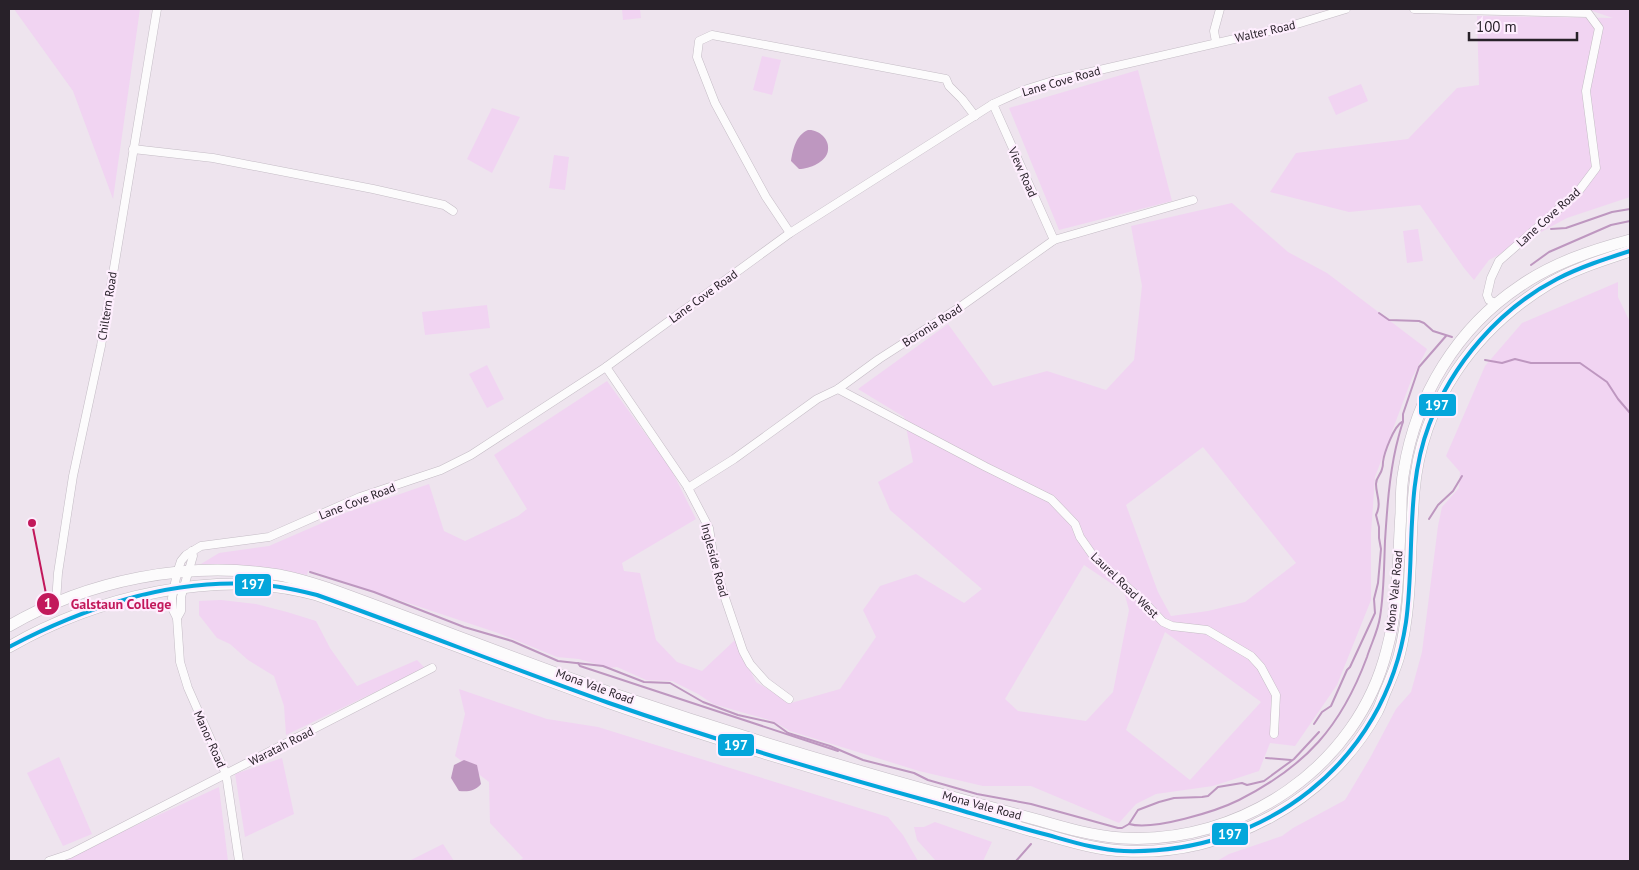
<svg xmlns="http://www.w3.org/2000/svg" width="1639" height="870" viewBox="0 0 1639 870" font-family="'PT Sans',sans-serif">
  <style>
    .green { fill: #f1d4f2; fill-rule: evenodd }
    .water { fill: #be97c0 }
    .lines { fill: none; stroke-linecap: round; stroke-linejoin: round }
    .stream { stroke: #be97c0; stroke-width: 2 }
    .minor-casing { stroke: #c4bcc5; stroke-width: 9 }
    .highway-casing { stroke: #c4bcc5; stroke-width: 12 }
    .minor { stroke: #fcfbfc; stroke-width: 8 }
    .highway { stroke: #fcfbfc; stroke-width: 11 }
    .bus-1-casing { stroke: #feeefe; stroke-width: 8 }
    .bus-1 { stroke: #04a6db; stroke-width: 4 }
    .labels { text-anchor: middle; dominant-baseline: central; stroke-width: 4.5; stroke-linejoin: round; paint-order: stroke }
    .street-label { font-size: 12px; fill: #282129; stroke: #feeefe }
    .leader { fill: none; stroke: #c2185b; stroke-width: 2 }
    .callout-dot { fill: #c2185b; stroke: #feeefe; stroke-width: 2 }
    .mark-label { font-size: 15px; text-anchor: middle; font-weight: bold; fill: #fff }
    .callout-label { font-size: 14px; text-anchor: middle; font-weight: bold; fill: #c2185b; stroke: #feeefe; stroke-width: 4.5; stroke-linejoin: round; paint-order: stroke }
    .line-badge { stroke: #feeefe; stroke-width: 2 }
    .badge-label { font-size: 14px; text-anchor: middle; font-weight: bold; fill: #fff }
  </style>
  <rect width="100%" height="100%" fill="#eee4ee"/>
  <g class="green">
    <path d="M14,9H140L113,199L73,91Z"/>
    <path d="M622,9H640L641,18L623,20Z"/>
    <path d="M1586,9H1630V197L1567,218L1489,260L1474,280L1464,268L1420,205L1349,212L1270,192L1296,153L1408,139L1457,88L1479,85L1477,16L1613,18Z"/>
    <path d="M762,56L781,60L772,95L753,90Z"/>
    <path d="M1138,70L1172,201L1059,230L1009,108Z"/>
    <path d="M1361,84L1368,101L1336,115L1328,97Z"/>
    <path d="M492,108L520,117L492,173L467,159Z"/>
    <path d="M554,155L569,157L565,190L549,188Z"/>
    <path d="M1232,203L1288,252L1327,273L1427,349L1412,378L1375,477L1371,533V600L1337,685L1295,746L1270,743L1259,771L1213,786L1156,794L1136,804L1119,823L1031,786H983L919,771L790,731L773,721L713,704L698,694L672,681L646,680L617,667L609,668L579,659L557,657L498,633L315,572L308,571L307,575L266,567L201,564L219,553L269,546L345,513L429,484L444,531L465,541L518,516L527,509L494,455L607,381L671,469L696,519L622,563L624,571L640,573L656,640L677,662L702,671L735,640L756,682L791,703L840,689L876,637L863,610L880,586L916,574L964,603L982,589L890,510L878,482L913,462L904,417L858,389L948,324L993,386L1047,371L1106,390L1134,360L1142,286L1131,226ZM1203,447L1296,563L1245,602L1208,611L1171,616L1158,592L1126,505ZM1084,565L1124,592L1129,610L1113,692L1086,721L1018,711L1005,699ZM1165,632L1261,702L1190,780L1126,730Z"/>
    <path d="M1418,229L1423,261L1407,263L1403,231Z"/>
    <path d="M1618,282V297L1630,322V861H1217L1229,854L1282,836L1293,828L1345,800L1370,758L1396,709L1411,692L1422,652L1438,526L1442,507L1459,488L1460,472L1446,456L1485,366L1522,323Z"/>
    <path d="M487,305L490,328L425,335L422,312Z"/>
    <path d="M487,365L504,399L487,408L469,374Z"/>
    <path d="M221,600L256,604L287,612L316,621L330,648L357,686L417,660L425,668L286,735L284,706L274,676L248,660L230,644L217,638L199,615V601Z"/>
    <path d="M459,689L547,719L598,727L888,817L903,835L918,861H519L523,858L490,823L489,782L455,756L465,714Z"/>
    <path d="M59,757L92,834L63,846L27,773Z"/>
    <path d="M282,758L294,814L245,837L235,774Z"/>
    <path d="M219,787L228,861H64L126,830Z"/>
    <path d="M935,822L992,842L983,861H936L917,840L914,827H924Z"/>
    <path d="M443,844L454,861H409Z"/>
  </g>
  <g class="water">
    <path d="M808,130C818,129 830,139 828,150C827,162 809,169 799,169L791,161C793,149 796,135 808,130Z"/>
    <path d="M464,760L477,765L481,784C475,791 468,792 459,791L451,778L454,765Z"/>
  </g>
  <g class="lines">
    <g class="stream">
      <path d="M1551,229L1566,228L1612,212L1630,209"/>
      <path d="M1531,265L1549,252L1611,225L1630,221"/>
      <path d="M1379,313L1389,320L1419,321L1424,323L1433,331L1452,337"/>
      <path d="M1485,360L1502,363L1515,359L1531,363H1580L1607,382L1618,399L1630,413"/>
      <path d="M1429,519L1438,505L1453,491L1462,476"/>
      <path d="M310,572L374,592L464,627L512,641L558,661L603,666L644,682L670,683L703,702L738,715L774,723L788,733L830,746L863,760L914,773L928,780L977,794L1031,804L1118,828H1122L1129,824L1138,810L1159,802L1174,798L1202,797L1208,796L1218,787L1242,783L1247,785L1264,781L1294,759L1319,732"/>
      <path d="M578,663L580,666L838,751"/>
      <path d="M1314,724L1322,712L1331,706L1347,670L1350,667L1375,613L1374,599L1378,583L1381,549L1379,538V527L1376,515C1382,503 1376,495 1376,484C1376,477 1381,475 1382,469C1383,467 1383,464 1383,462C1384,453 1394,426 1402,422"/>
      <path d="M1266,758L1291,760"/>
      <path d="M1129,824C1153,831 1217,811 1239,800C1306,766 1341,727 1367,657C1371,644 1378,631 1380,617C1384,593 1384,566 1385,541C1387,510 1389,478 1396,447C1398,439 1400,430 1403,422V414L1419,367L1446,336"/>
      <path d="M1016,861L1031,844"/>
    </g>
    <g class="minor-casing">
      <g id="minor">
        <path d="M1414,9L1588,13L1599,28L1586,91L1596,168L1578,192L1499,261L1491,278L1487,295L1489,300L1497,304"/>
        <path d="M1216,42L1214,31L1220,9"/>
        <path d="M993,104L1054,240"/>
        <path d="M133,149L213,158L373,189L444,205L453,211"/>
        <path d="M790,233L766,197L715,103L697,57L699,41L712,35L946,79L949,86L962,99L975,116"/>
        <path d="M606,367L687,486L709,528L714,560L723,592L743,651L750,664L766,682L789,699"/>
        <path d="M838,389L986,467L1051,499L1075,524L1080,537L1094,557L1146,604L1163,622L1172,626L1207,630L1251,656L1261,667L1276,695L1274,734"/>
        <path d="M688,488L734,459L817,399L838,389L879,359L960,307L1054,240L1193,200"/>
        <path d="M56,602L58,573L73,476L101,346L157,9"/>
        <path d="M177,618L181,611V597L193,556L192,551"/>
        <path d="M49,861L70,854L432,668"/>
        <path d="M239,861L226,774L188,688L180,662L177,618L173,610L172,598L177,573L181,561L186,555L201,546L269,537L360,497L441,470L471,455L606,367L790,233L993,104L1024,90L1056,80L1287,27L1346,9"/>
      </g>
    </g>
    <g class="highway-casing">
      <g id="highway">
        <path d="M9,626C88,580 188,560 279,575C295,578 311,583 327,588C424,623 520,661 617,695C720,730 825,762 930,791C966,801 1002,810 1038,820C1065,828 1093,836 1122,838C1241,845 1358,767 1387,649C1399,605 1398,558 1401,513C1401,498 1401,484 1404,470C1416,396 1457,328 1520,286C1553,263 1592,250 1630,240"/>
        <path d="M9,647C95,597 219,567 317,595C415,629 512,668 610,703C713,739 818,770 924,800C960,810 996,820 1032,831C1063,839 1093,850 1125,851C1225,856 1328,802 1377,712C1381,705 1383,696 1387,688C1391,678 1396,667 1399,656C1413,602 1409,547 1414,492C1421,403 1474,329 1550,283C1574,269 1603,260 1630,251"/>
      </g>
    </g>
    <use href="#minor" class="minor"/>
    <use href="#highway" class="highway"/>
    <g class="bus-1-casing">
      <path id="bus-1" d="M9,647C91,604 186,573 280,587C292,589 305,592 317,595C415,630 511,668 609,703C715,740 823,772 932,802C971,813 1009,825 1048,835C1073,842 1098,850 1124,851C1264,855 1385,763 1406,622C1415,557 1405,488 1429,425C1452,364 1499,309 1557,279C1580,267 1605,259 1630,251"/>
    </g>
    <use href="#bus-1" class="bus-1"/>
  </g>
  <g class="labels">
    <g class="street-label">
      <text transform="translate(1265 31) rotate(-13)">Walter Road</text>
      <text transform="translate(1061 81) rotate(-16)">Lane Cove Road</text>
      <text transform="translate(1023 172) rotate(66)">View Road</text>
      <text transform="translate(1548 217) rotate(-42)">Lane Cove Road</text>
      <text transform="translate(703 296) rotate(-36)">Lane Cove Road</text>
      <text transform="translate(107 306) rotate(-81)">Chiltern Road</text>
      <text transform="translate(932 325) rotate(-33)">Boronia Road</text>
      <text transform="translate(357 501) rotate(-21)">Lane Cove Road</text>
      <text transform="translate(715 560) rotate(75)">Ingleside Road</text>
      <text transform="translate(1125 585) rotate(44)">Laurel Road West</text>
      <text transform="translate(1394 591) rotate(-84)">Mona Vale Road</text>
      <text transform="translate(595 686) rotate(20)">Mona Vale Road</text>
      <text transform="translate(210 739) rotate(66)">Manor Road</text>
      <text transform="translate(281 746) rotate(-27)">Waratah Road</text>
      <text transform="translate(982 805) rotate(15)">Mona Vale Road</text>
    </g>
  </g>
  <path class="leader" d="M32 523L48 604"/>
  <g class="callout-dot">
    <circle cx="32" cy="523" r="5"/>
    <circle cx="48" cy="604" r="12"/>
  </g>
  <g class="mark-label">
    <text x="48" y="609">1</text>
  </g>
  <g class="callout-label">
    <text x="121" y="609">Galstaun College</text>
  </g>
  <g class="line-badge">
    <rect x="1418" y="393" width="39" height="24" rx="5" fill="#04a6db"/>
    <rect x="234" y="573" width="38" height="24" rx="5" fill="#04a6db"/>
    <rect x="717" y="733" width="38" height="24" rx="5" fill="#04a6db"/>
    <rect x="1211" y="822" width="38" height="24" rx="5" fill="#04a6db"/>
  </g>
  <g class="badge-label">
    <text x="1437" y="410">197</text>
    <text x="253" y="589">197</text>
    <text x="736" y="750">197</text>
    <text x="1230" y="839">197</text>
  </g>
  <rect width="1639" height="870" fill="none" stroke="#282129" stroke-width="20"/>
  <path d="M1469 32v8h108v-8" fill="none" stroke="#282129" stroke-width="2.5"/>
  <text x="1476" y="32" font-size="15" fill="#282129" stroke="#feeefe" stroke-width="4" paint-order="stroke">100 m</text>
</svg>
